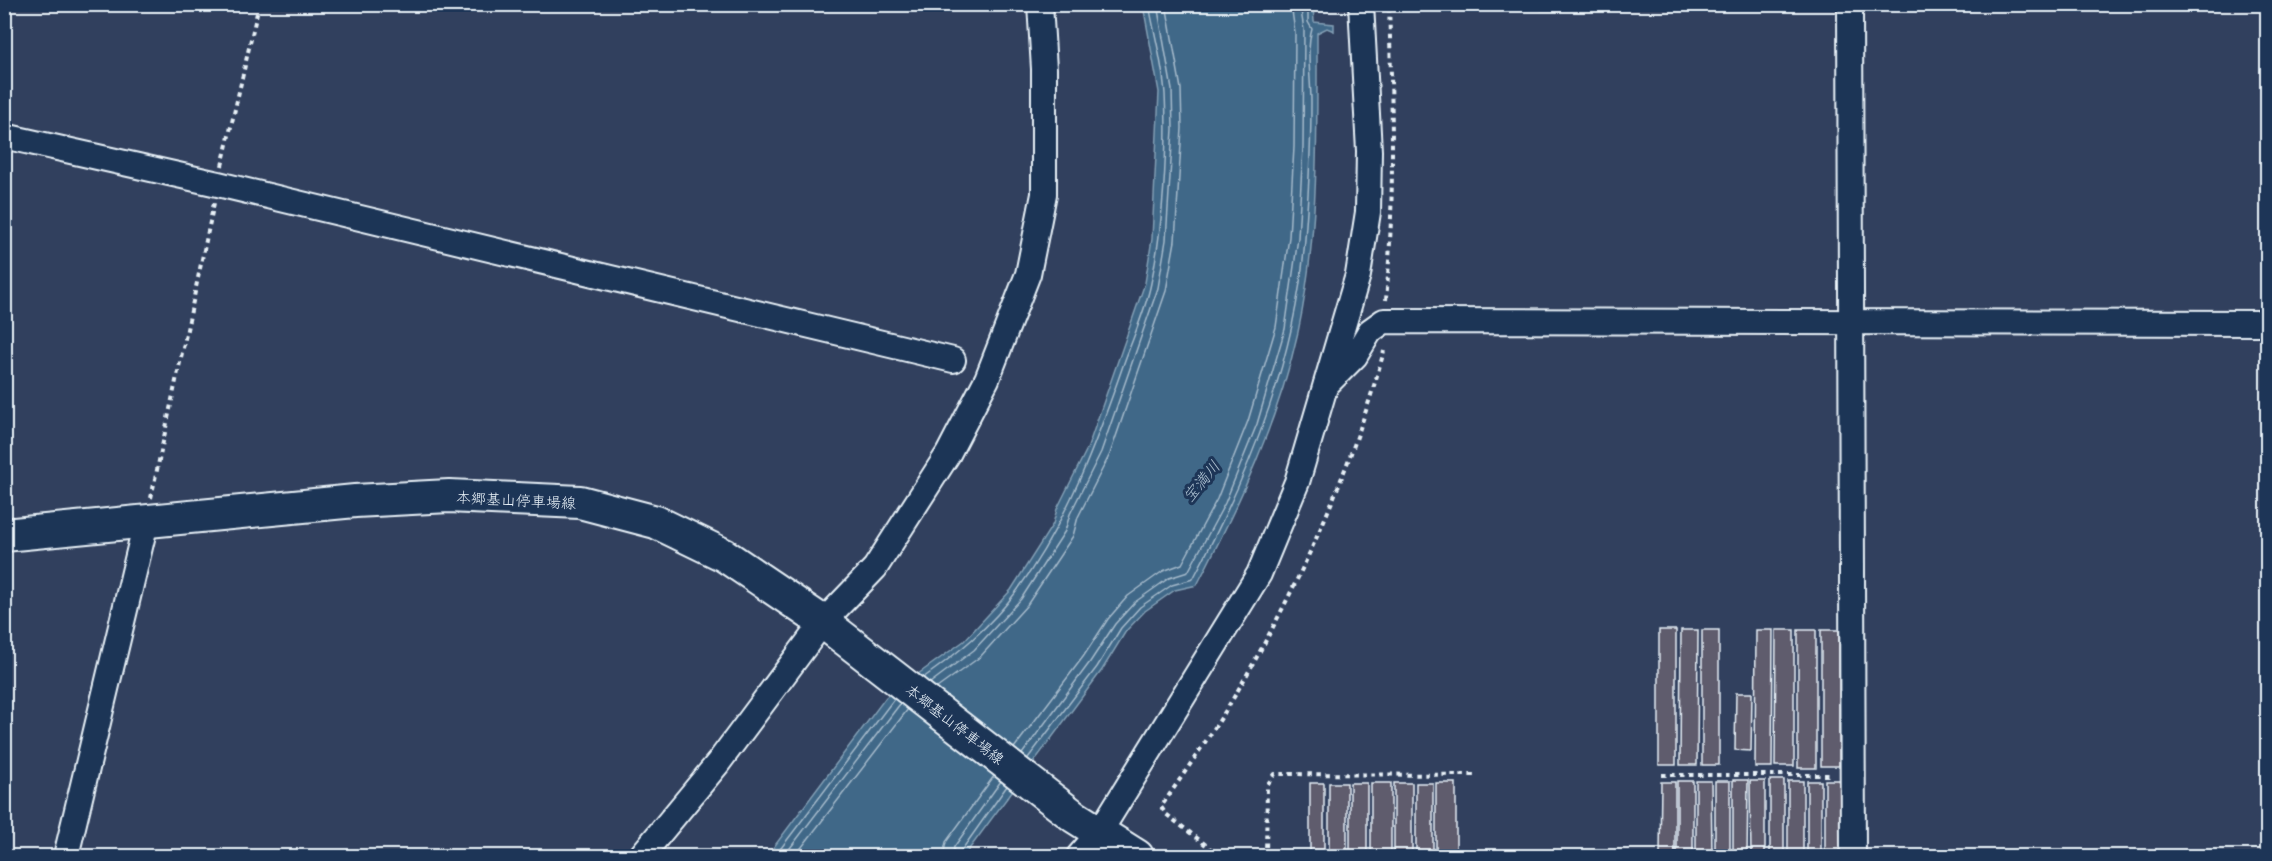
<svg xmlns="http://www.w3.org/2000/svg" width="2272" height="861" viewBox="0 0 2272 861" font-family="Delius,'Klee One',sans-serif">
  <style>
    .water { fill: #406888; stroke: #839fb5; stroke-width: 1.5 }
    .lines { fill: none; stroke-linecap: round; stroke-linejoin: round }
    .shore { stroke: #a5bacb; stroke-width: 1.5 }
    .building { fill: #5f5b6d; stroke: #e8f1f8; stroke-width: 1.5 }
    .minor-casing { stroke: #e8f1f8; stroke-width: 28 }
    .major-casing { stroke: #e8f1f8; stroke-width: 36 }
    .path { stroke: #e8f1f8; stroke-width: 4; stroke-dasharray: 4.5 4.5; stroke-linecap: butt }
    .minor { stroke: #1d3557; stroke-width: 24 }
    .major { stroke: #1d3557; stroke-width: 32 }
    .labels { text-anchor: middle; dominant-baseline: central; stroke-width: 6; stroke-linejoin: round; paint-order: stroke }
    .street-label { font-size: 15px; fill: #e8f1f8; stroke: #1d3557 }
    .water-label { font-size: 16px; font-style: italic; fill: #adc1d1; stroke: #1d3557 }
  </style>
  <rect width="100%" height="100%" fill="#31405e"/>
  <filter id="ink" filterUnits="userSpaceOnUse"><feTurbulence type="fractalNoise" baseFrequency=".0167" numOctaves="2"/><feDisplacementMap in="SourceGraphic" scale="12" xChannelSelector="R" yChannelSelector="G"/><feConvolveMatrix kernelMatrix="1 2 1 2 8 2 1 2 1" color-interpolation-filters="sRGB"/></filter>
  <g filter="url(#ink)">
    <path class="water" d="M1143,5H1313L1314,22L1334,24V31L1327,28L1317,33C1317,133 1319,235 1298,332C1278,422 1239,504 1197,585L1175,590L1145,611L1126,631L1102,670L964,856H767L886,697L964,641L1011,590L1053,524L1057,509L1088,447L1145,283L1152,239L1159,92Z"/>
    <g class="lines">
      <g class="shore">
        <path d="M923,678C958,653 990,627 1016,592C1067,523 1097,441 1125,360C1134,335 1146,309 1151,283C1163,229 1168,149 1165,94C1163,64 1154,34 1149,4"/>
        <path d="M930,683L974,650L1021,599L1065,531L1070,514L1101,452L1158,288L1166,240L1173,129L1172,90L1157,4"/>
        <path d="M937,688L980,657L1027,605L1073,536L1078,517L1110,454L1166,291L1175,241L1182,128L1181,89L1166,4"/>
        <path d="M1014,748L1083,657L1108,619L1128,596L1163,571L1182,564L1217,499L1248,421L1276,327L1289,237L1294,147L1295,32L1291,4"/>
        <path d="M1022,754L1090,662L1115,624L1135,602L1169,578L1188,572L1225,503L1257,424L1285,329L1298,238L1303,147L1304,30L1300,4"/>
        <path d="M1028,758L1097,667L1121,628L1140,607L1172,585L1193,579C1252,468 1299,351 1306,225C1309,184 1311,143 1311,102C1311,80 1306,50 1312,29L1308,22V4"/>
        <path d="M775,856L894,699"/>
        <path d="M784,856L900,704"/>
        <path d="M795,856L908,709"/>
        <path d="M943,856L946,842L994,776"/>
        <path d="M952,856L954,847L1001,781"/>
        <path d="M959,856L961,851L1007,786"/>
      </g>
    </g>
    <g class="building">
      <rect x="1464" y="4" width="15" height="7"/>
      <rect x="1482" y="4" width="17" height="6"/>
      <rect x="1502" y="4" width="17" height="6"/>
      <rect x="1541" y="4" width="17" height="6"/>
      <rect x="1659" y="630" width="17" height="135"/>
      <path d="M1681,630H1698L1697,765H1680Z"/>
      <rect x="1702" y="630" width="17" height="135"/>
      <path d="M1756,630H1773L1772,767H1755Z"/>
      <path d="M1776,630H1794V766H1775Z"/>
      <rect x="1798" y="630" width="18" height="138"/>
      <rect x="1821" y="630" width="18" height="136"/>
      <path d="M1736,693H1752L1751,751L1735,750Z"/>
      <path d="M1733,780H1748L1747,856H1733Z"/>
      <rect x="1770" y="780" width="14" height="76"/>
      <rect x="1825" y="780" width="15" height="76"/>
      <rect x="1677" y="781" width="16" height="75"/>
      <path d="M1696,781H1711L1712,856H1696Z"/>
      <rect x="1715" y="781" width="15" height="75"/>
      <path d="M1750,781H1765V856H1751Z"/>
      <rect x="1788" y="781" width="15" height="75"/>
      <rect x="1807" y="781" width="14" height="75"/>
      <path d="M1661,782H1675V856H1660Z"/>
      <rect x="1310" y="783" width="14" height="73"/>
      <rect x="1329" y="783" width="18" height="73"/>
      <rect x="1350" y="783" width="17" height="73"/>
      <rect x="1371" y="783" width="20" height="73"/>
      <rect x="1394" y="783" width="18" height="73"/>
      <rect x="1416" y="783" width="17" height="73"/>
      <rect x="1436" y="783" width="20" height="73"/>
    </g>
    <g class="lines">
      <g class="minor-casing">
        <g id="minor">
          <path d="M1850,4L1853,856"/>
          <path d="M4,136L218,184L953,360"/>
          <path d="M1326,385L1355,356L1370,331L1384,321L2268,323"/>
          <path d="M66,856L146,522"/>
          <path d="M641,856L718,763L823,622L875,568L948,454L987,379L1028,274L1044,194V69L1040,4"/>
          <path d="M1079,856L1099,833L1259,574L1297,482L1358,275L1368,212L1369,151L1361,4"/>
        </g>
      </g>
      <g class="major-casing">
        <path id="major" d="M4,535L355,501L449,496L580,502L656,522L724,555L823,622L1075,817L1137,856"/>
      </g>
      <g class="path">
        <path d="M222,166L259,4"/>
        <path d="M1386,300C1395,201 1392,104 1389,4"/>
        <path d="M151,498L214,203"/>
        <path d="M1662,775H1833"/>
        <path d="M1220,856L1166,814L1161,807C1188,767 1217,727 1241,685C1301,581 1352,468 1384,351"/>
        <path d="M1266,856L1267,785L1275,774L1476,775"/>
      </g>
      <use href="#minor" class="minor"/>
      <use href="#major" class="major"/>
    </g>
  </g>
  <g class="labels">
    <g class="street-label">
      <text transform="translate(516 500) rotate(3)">本郷基山停車場線</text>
      <text transform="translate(955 724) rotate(38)">本郷基山停車場線</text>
    </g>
    <g class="water-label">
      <text transform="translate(1201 481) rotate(-50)">宝満川</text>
    </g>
  </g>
  <rect width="2272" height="861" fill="none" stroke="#1d3557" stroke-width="24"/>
  <rect x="12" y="12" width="2248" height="837" fill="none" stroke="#e8f1f8" stroke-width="2" filter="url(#ink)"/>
</svg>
